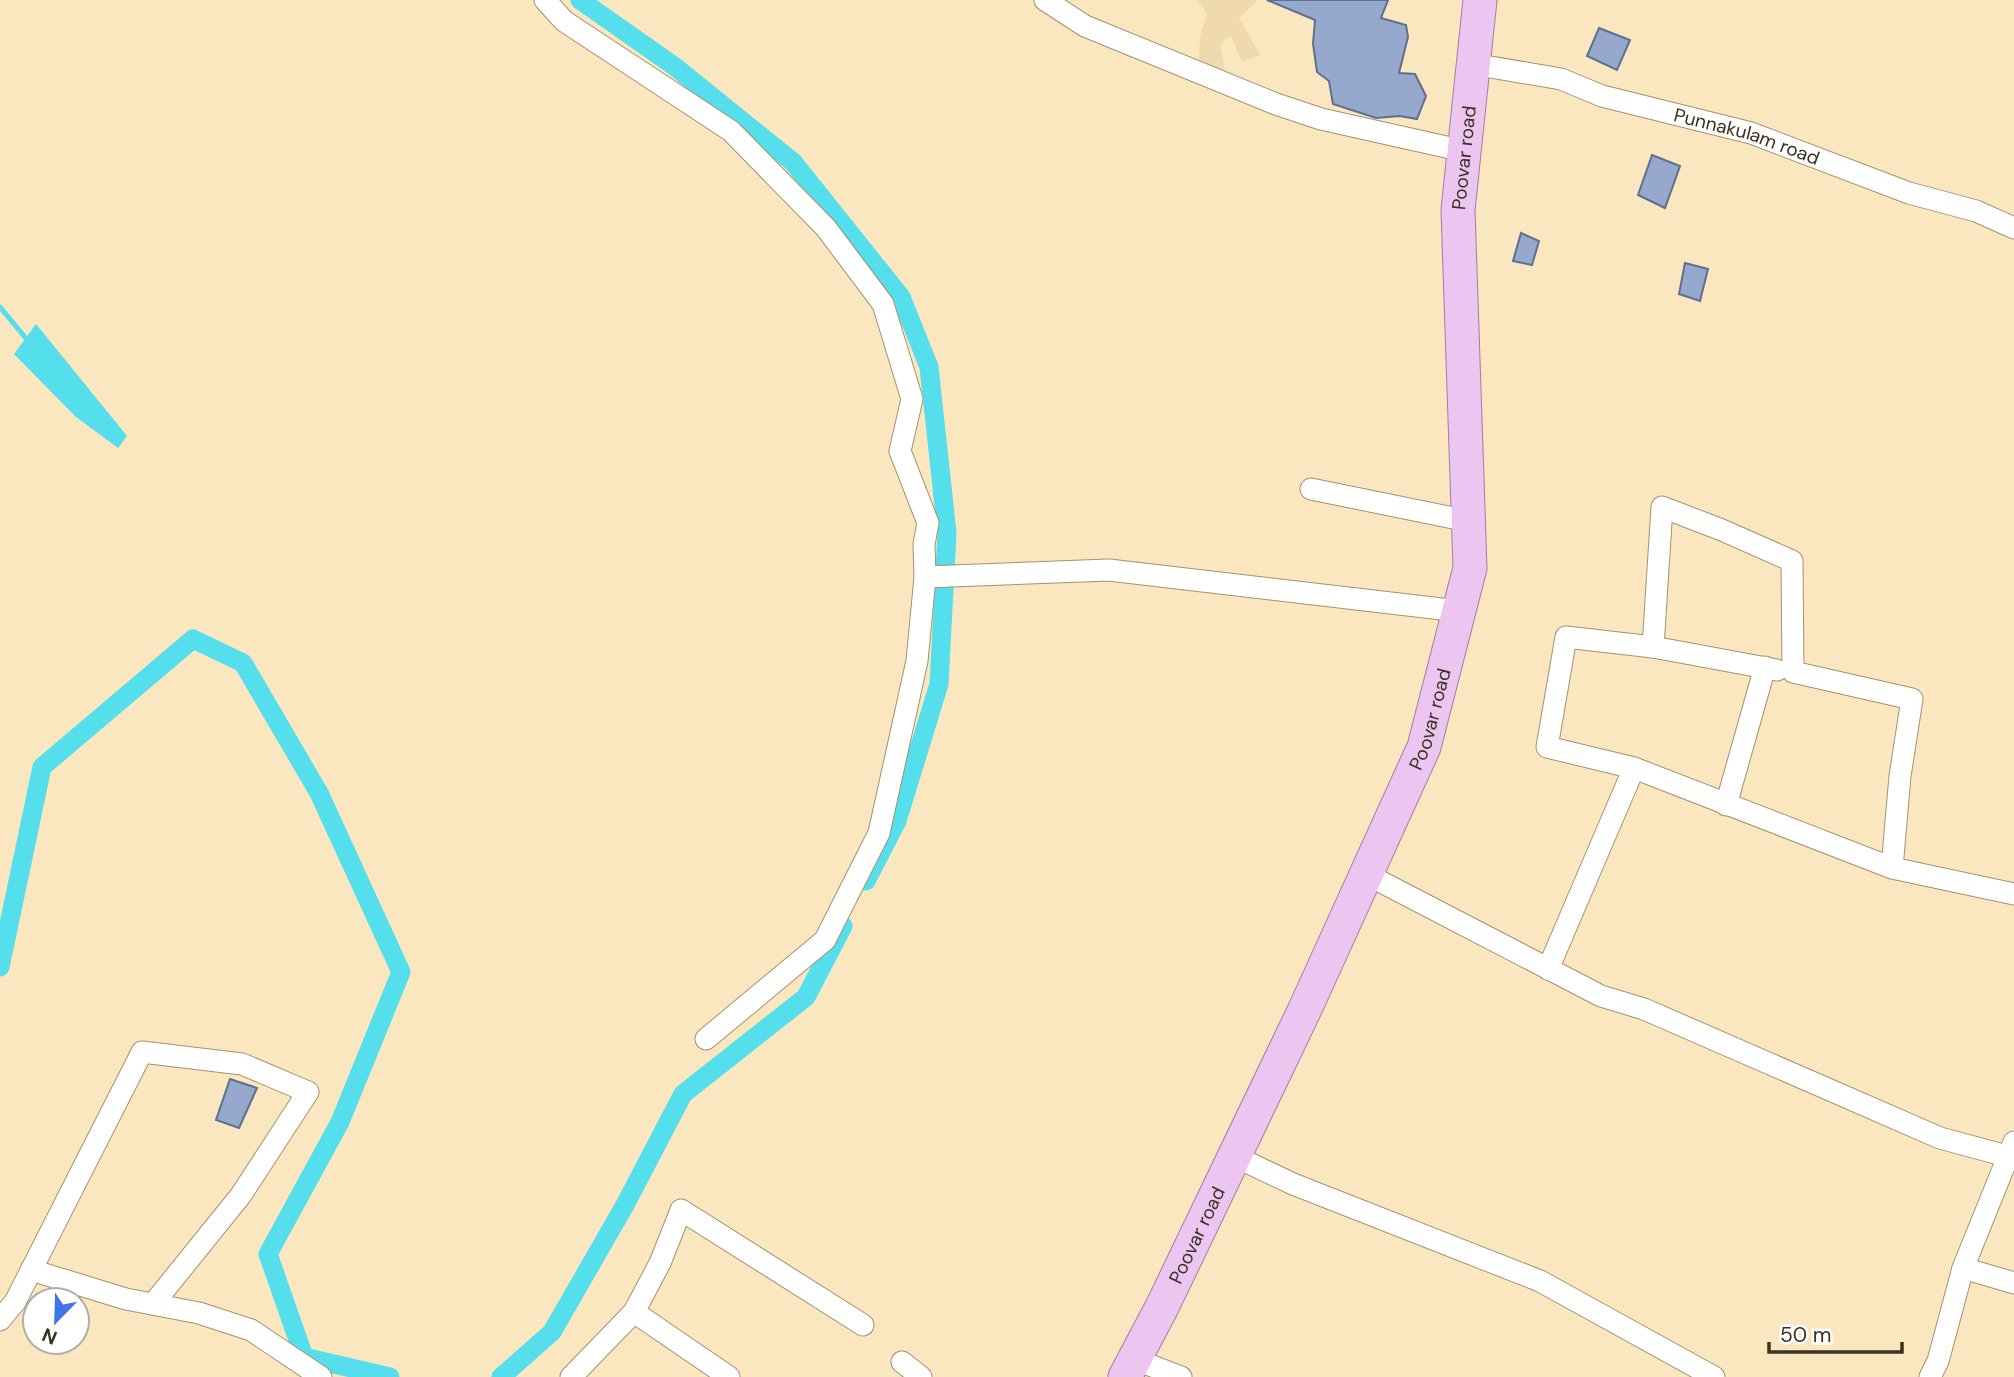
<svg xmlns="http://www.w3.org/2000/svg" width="2014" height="1377" viewBox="0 0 2014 1377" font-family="'DM Sans',sans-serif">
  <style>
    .built { fill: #f0d9ac }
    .water { fill: #55deeb }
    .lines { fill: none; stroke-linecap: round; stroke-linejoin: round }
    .stream { stroke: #55deeb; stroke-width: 5 }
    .canal { stroke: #55deeb; stroke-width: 19 }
    .building { fill: #96a8cb; stroke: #5f6f90; stroke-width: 2 }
    .minor-casing { stroke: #a5926e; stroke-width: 23 }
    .primary-casing { stroke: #a779a3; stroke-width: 35 }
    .minor { stroke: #fff; stroke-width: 21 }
    .primary { stroke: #edc5f1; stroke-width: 33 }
    .labels { text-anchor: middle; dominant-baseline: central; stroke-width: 7; stroke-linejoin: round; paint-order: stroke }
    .street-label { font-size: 19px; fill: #3a3223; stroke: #fff }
  </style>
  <rect width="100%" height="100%" fill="#fae6bf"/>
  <path class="built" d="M1197,0H1258L1239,18L1260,55L1242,62L1231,36L1220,45L1225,71L1199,63L1200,37L1207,13Z"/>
  <path class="water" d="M36,324L127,436L118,448L76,417L14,354Z"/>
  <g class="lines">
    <path class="stream" d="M0,307L29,342"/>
    <g class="canal">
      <path d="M580,0L674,66L793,162L901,297L929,367L947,533L939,684L897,821L866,881"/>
      <path d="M0,967L42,767L193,639L243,663L319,793L401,972L340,1122L268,1254L304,1357L390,1377"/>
      <path d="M501,1377L552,1332L625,1205L683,1094L806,997L843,926"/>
    </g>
  </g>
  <g class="building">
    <path d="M1267,0H1388L1381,18L1406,25L1408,37L1399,73L1415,74L1426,96L1417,119L1400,116L1376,118L1333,104L1329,81L1317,72L1313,44L1315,20Z"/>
    <path d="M1599,28L1630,40L1617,70L1587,56Z"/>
    <path d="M1652,155L1680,166L1665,208L1638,195Z"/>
    <path d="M1521,233L1539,241L1532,265L1513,261Z"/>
    <path d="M1685,263L1708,269L1700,301L1679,294Z"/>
    <path d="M230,1079L257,1088L239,1128L216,1120Z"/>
  </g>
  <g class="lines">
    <g class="minor-casing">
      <g id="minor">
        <path d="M545,0L564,21L731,131L826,228L883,304L912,399L900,451L928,523L924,544L925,577L917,661L879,833L825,940L706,1039"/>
        <path d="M1045,0L1085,26L1276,104L1321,119L1464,151"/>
        <path id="s1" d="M1473,64L1561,79L1602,96L1751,133L1909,193L1976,211L2014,228"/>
        <path d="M1311,489L1468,521"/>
        <path d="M925,577L1109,570L1459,611"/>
        <path d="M1653,647L1777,670"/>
        <path d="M1726,805L1765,667"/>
        <path d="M1892,868L1900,776L1912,699L1793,672L1792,561L1722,530L1662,507L1653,647L1566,637L1547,747L1634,768L1892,868L2014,894"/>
        <path d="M1366,874L1601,996L1644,1009L1940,1138L2014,1158"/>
        <path d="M1548,969L1634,768"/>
        <path d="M1234,1156L1293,1184L1540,1281L1714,1377"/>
        <path d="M1963,1268L2014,1283"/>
        <path d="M31,1270L126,1299L199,1313L251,1330L321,1377"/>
        <path d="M634,1312L729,1377"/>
        <path d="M0,1320L15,1302L142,1052L242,1064L308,1092L241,1195L153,1304"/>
        <path d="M1134,1359L1181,1377"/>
        <path d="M902,1362L921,1377"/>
        <path d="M571,1377L634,1312L660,1263L681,1210L863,1325"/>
        <path d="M1930,1377L1938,1361L1963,1268L2014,1142"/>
      </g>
    </g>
    <g class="primary-casing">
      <g id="primary">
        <path id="s2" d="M1125,1377L1162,1307L1305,1009L1424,747L1470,568L1458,210L1480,0"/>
      </g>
    </g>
    <use href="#minor" class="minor"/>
    <use href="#primary" class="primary"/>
  </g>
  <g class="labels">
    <g class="street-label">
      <text stroke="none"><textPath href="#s1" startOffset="284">Punnakulam road</textPath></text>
      <text stroke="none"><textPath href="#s2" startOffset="1293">Poovar road</textPath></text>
      <text stroke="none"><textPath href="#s2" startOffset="726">Poovar road</textPath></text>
      <text stroke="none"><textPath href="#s2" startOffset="159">Poovar road</textPath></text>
    </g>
  </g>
  <g transform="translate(56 1321) rotate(203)"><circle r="33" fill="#ffffff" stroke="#b0ada7" stroke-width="2"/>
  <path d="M0-5L12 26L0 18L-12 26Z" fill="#4274e5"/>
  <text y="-10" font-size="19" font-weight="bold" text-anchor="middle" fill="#3a3223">N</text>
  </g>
  <path d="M1769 1342v10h133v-10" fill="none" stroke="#3a3223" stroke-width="3.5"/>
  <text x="1780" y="1342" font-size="21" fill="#3a3223" stroke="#ffffff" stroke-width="5" paint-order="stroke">50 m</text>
</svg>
